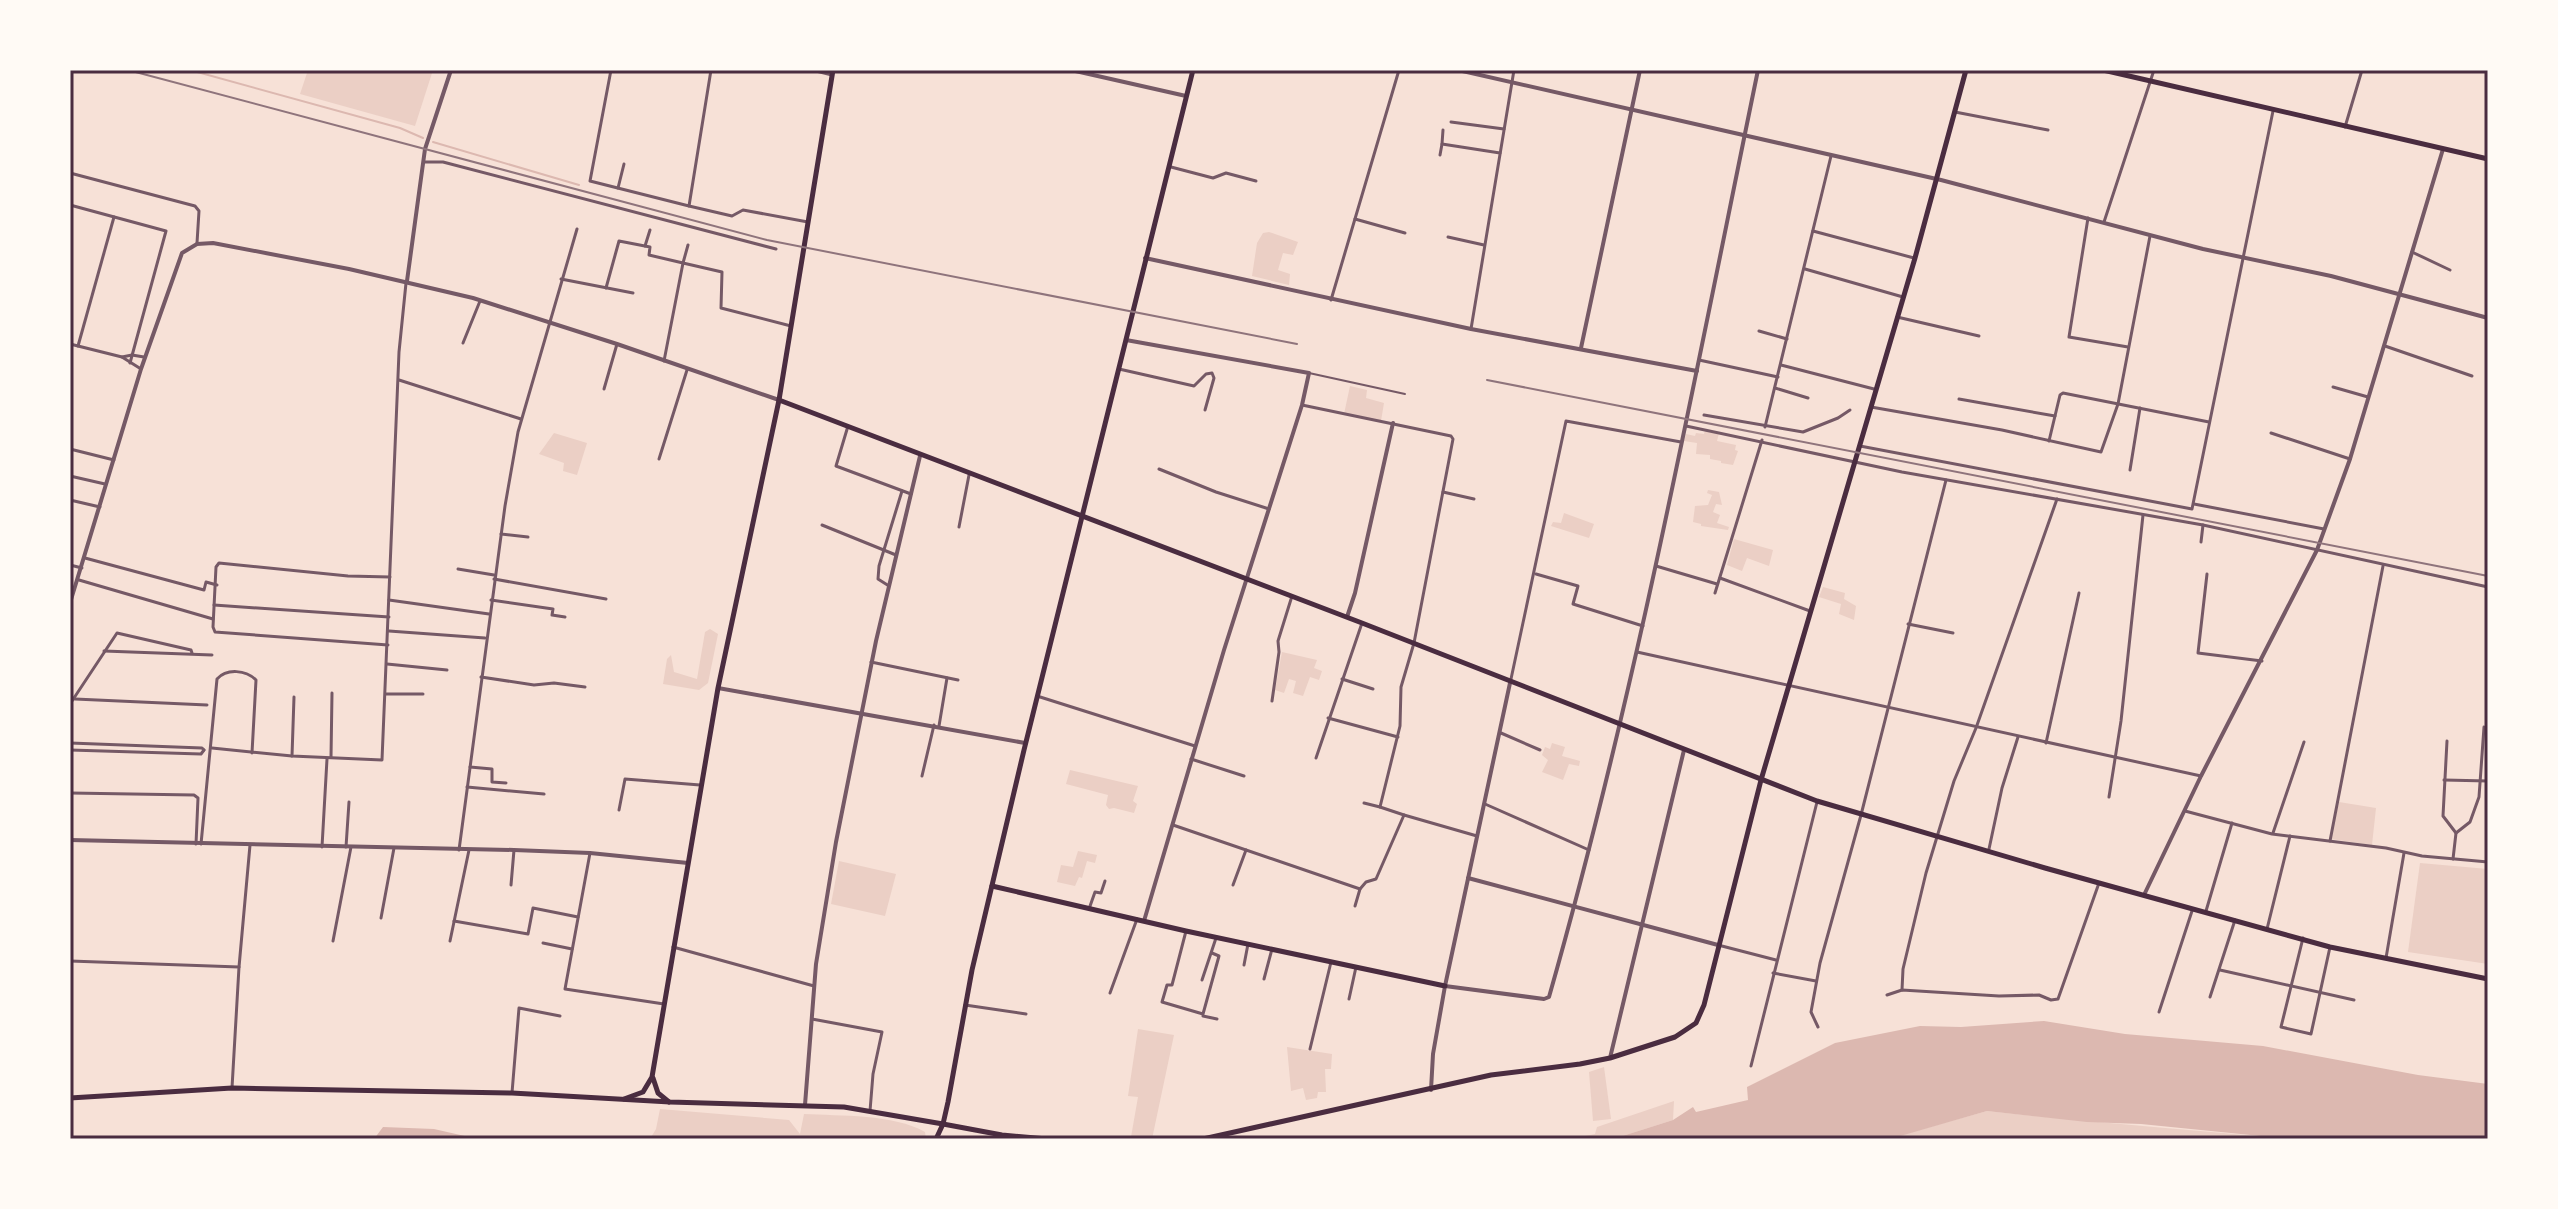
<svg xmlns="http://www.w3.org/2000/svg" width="2558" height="1209" viewBox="0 0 2558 1209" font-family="'Exo 2',sans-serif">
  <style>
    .green { fill: #ebcfc5 }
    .water { fill: #dcb8b0 }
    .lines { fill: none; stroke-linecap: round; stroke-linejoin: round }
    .stream { stroke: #dcb8b0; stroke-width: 2 }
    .service { stroke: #755966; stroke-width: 2 }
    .minor { stroke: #755966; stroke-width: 3 }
    .tertiary { stroke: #755966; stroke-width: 4 }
    .secondary { stroke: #4a2c40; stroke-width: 5 }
    .primary { stroke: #4a2c40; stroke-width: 5 }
    .rail { stroke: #8f747c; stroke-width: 2 }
    .neatline { fill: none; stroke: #4a2c40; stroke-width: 3 }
  </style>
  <rect width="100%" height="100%" fill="#f7e1d7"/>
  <g class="green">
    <path d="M308,70H433L415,126L300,94Z"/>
    <path d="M1269,232L1298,242L1293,255L1283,253L1278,270L1290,274L1289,285L1252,276L1257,243L1263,233Z"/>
    <path d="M1350,386L1367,390L1366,398L1384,403L1381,421L1344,414Z"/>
    <path d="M1705,430L1719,433L1717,441L1736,445L1735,450L1738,451L1733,465L1721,463V461L1710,459V455L1696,454L1697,443L1684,441L1686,434L1695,436L1696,433L1704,434Z"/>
    <path d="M554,433L587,443L577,475L563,471L564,463L539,454Z"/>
    <path d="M1708,490L1719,492L1722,505L1716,504L1713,512L1720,515L1717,523L1729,527L1728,530L1701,526V524L1693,522L1695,506L1708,505L1712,495L1707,493Z"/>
    <path d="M1564,513L1594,524L1589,538L1551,526L1553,522L1561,523Z"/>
    <path d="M1734,539L1773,550L1769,566L1747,558L1742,571L1727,565Z"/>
    <path d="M1823,587L1845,593L1844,599L1856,606L1854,620L1839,614L1841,604L1819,597Z"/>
    <path d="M710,629L718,634L708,683L699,690L663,684L667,659L671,655L674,672L697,679L705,632Z"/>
    <path d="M1282,652L1317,660L1314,668L1322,671L1319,680L1310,677L1303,696L1293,693L1296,681L1289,679L1284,693L1275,690Z"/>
    <path d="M1552,743L1565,747L1562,756L1580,761L1579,766L1569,764L1563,780L1542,772L1548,760L1542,755L1545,747L1550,749Z"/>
    <path d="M1070,770L1138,786L1133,801L1137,804L1134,813L1114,808L1109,809L1106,805L1108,795L1066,784Z"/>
    <path d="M2339,802L2376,808L2372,845L2331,839Z"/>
    <path d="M1078,851L1097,855L1095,863L1087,861L1082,878L1079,877L1075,886L1057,882L1061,865L1073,867Z"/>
    <path d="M839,861L896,874L885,916L831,904Z"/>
    <path d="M2420,863L2488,869V964L2408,952Z"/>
    <path d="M1138,1029L1174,1035L1152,1139L1131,1137L1138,1097L1128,1096Z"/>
    <path d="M1287,1047L1332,1054L1331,1069H1325L1326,1092H1318L1317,1098L1306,1100L1303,1088L1291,1091Z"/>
    <path d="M1604,1067L1611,1119L1593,1121L1589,1072Z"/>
    <path d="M1674,1101L1673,1120L1613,1139H1570L1595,1134L1597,1127Z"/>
    <path d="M660,1109L789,1120L800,1134L804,1114C840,1116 894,1114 925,1132L926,1139H650L656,1129Z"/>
    <path d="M1987,1111C2087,1122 2187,1129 2287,1139H1900L1898,1136Z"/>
  </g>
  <g class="water">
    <path d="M2044,1021L2125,1034L2263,1046L2418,1075L2488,1084V1139H2290L2141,1124L2087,1122L1987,1111L1890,1139H1613L1673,1120L1693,1107L1696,1112L1748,1100L1747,1087L1835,1043L1920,1026L1961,1027Z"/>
    <path d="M383,1127L434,1129L469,1137L496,1139H269H374Z"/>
  </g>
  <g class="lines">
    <g class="stream">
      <path d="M190,70L400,128L423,138"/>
      <path d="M433,142L579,185"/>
    </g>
    <path class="service" d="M1309,373L1405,394"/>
    <g class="minor">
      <path d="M611,70L590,181L689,206L711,70"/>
      <path d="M812,70L832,75"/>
      <path d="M1955,112L2048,130"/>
      <path d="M1451,122L1504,129"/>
      <path d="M2345,127L2362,70"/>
      <path d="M1442,144L1443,130"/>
      <path d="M1440,155L1442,144L1500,153"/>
      <path d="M425,162H443L776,249"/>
      <path d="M1171,167L1213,178L1226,173L1256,181"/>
      <path d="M70,173L195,206L199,211L197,243"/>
      <path d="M618,188L624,164"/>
      <path d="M70,205L166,231L130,363"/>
      <path d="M689,206L732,216L743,210L808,222"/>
      <path d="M2088,218L2069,337L2128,347"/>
      <path d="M1355,219L1405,233"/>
      <path d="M2104,222L2154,70"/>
      <path d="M1813,231L1914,258"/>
      <path d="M1448,237L1484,245"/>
      <path d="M645,246L650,230"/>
      <path d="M2412,252L2450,270"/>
      <path d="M1805,269L1903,297"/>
      <path d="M561,279L633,293"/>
      <path d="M606,288L619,241L650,247L649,255L683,263L688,245"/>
      <path d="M1331,300L1399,70"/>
      <path d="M1897,317L1979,336"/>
      <path d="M1471,329L1514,70"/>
      <path d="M1759,331L1787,339"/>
      <path d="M463,343L480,301"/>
      <path d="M70,344L122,357L132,355L144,357"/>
      <path d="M78,346L114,217"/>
      <path d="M2385,346L2472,376"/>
      <path d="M122,357L141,369"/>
      <path d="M1699,360L1778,377"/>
      <path d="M664,361L683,263L722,272L721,308L791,326"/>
      <path d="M1781,365L1874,389"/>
      <path d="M1119,369L1194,386L1206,374L1212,373L1214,378L1205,410"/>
      <path d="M399,380L521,419"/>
      <path d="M2333,387L2368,397"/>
      <path d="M1775,388L1808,398"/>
      <path d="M604,389L617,344"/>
      <path d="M1959,399L2055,416"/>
      <path d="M1302,405L1451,436L1453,439L1414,643L1401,687L1400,726L1380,807L1404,815"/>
      <path d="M1871,407L2002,430L2101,452L2118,404L2150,236"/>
      <path d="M1704,415L1803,432L1838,418L1850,410"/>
      <path d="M848,426L836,466L911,494"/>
      <path d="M1686,426L1902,472L2203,525L2488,587"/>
      <path d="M1765,427L1831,156"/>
      <path d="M2271,433L2350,459"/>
      <path d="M2049,441L2060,395L2063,393L2209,422"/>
      <path d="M1860,446L2192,509L2273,111"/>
      <path d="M70,449L114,460"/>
      <path d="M659,459L687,370"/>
      <path d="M1159,469L1216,492L1269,509"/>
      <path d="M2130,470L2140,408"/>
      <path d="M70,476L105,484"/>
      <path d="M1443,492L1474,499"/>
      <path d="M70,500L100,507"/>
      <path d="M2194,504L2324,529"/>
      <path d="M822,525L896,555"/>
      <path d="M959,527L969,475"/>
      <path d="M501,534L528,537"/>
      <path d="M2201,542L2203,525"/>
      <path d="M85,558L204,590L206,582L217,585"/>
      <path d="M70,565L82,568"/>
      <path d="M1656,566L1717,584"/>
      <path d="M458,569L494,575"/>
      <path d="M1536,574L1578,586L1573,604L1643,626"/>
      <path d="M2207,574L2198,653L2262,661"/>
      <path d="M1720,578L1810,611"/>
      <path d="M494,579L606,599"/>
      <path d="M79,580L213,619"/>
      <path d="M889,586L878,579L879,566L902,491"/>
      <path d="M1715,593L1762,440"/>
      <path d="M389,600L489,614"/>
      <path d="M491,600L553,609L552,615L565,617"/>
      <path d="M214,605L389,617"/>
      <path d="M1908,624L1953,633"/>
      <path d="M389,631L485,638"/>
      <path d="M388,645L215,632L213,627L216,567L219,563L348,576L390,577"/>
      <path d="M104,651L212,655"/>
      <path d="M1637,652L2201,776"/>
      <path d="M871,662L958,680"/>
      <path d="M387,664L447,670"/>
      <path d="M481,677L534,685L554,683L585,687"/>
      <path d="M1342,679L1373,689"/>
      <path d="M1511,679L1566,421L1681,442"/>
      <path d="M386,694H423"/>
      <path d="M1037,696L1195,746"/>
      <path d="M75,699L207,705"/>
      <path d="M1272,701L1279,652L1278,641L1292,596"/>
      <path d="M70,704L117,633L191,650L192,653"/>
      <path d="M1328,718L1398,737"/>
      <path d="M939,726L947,678"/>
      <path d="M1501,733L1540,750"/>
      <path d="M2447,741L2443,816L2456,833L2453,859"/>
      <path d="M70,743L202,748L204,750"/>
      <path d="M2046,743L2079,593"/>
      <path d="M212,748L292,756L382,760L399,352L406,283"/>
      <path d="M70,750L201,754L204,750"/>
      <path d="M292,756L294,697"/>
      <path d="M331,757L332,693"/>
      <path d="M1316,758L1362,623"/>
      <path d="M1191,759L1244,776"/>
      <path d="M470,767L492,769V782L506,783"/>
      <path d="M922,776L934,725"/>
      <path d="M2444,780L2488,781"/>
      <path d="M467,787L544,794"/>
      <path d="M70,793L194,795L198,798L196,844"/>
      <path d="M2109,797L2121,721L2143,515"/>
      <path d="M1364,803L1380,807"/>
      <path d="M1485,804L1589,850"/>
      <path d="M619,810L625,779L700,785"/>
      <path d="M2185,811L2272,834L2386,848L2422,856L2488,862"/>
      <path d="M1173,825L1360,889L1366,882L1376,879L1404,815L1477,836"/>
      <path d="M2273,833L2304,742"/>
      <path d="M2456,833L2470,822L2479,797L2484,727"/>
      <path d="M2330,841L2383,566"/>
      <path d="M201,844L217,679C227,668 246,670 256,680L252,753"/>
      <path d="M322,847L327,759"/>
      <path d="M346,847L349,802"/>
      <path d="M1989,849L2002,788L2018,737"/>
      <path d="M459,850L505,506L518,432L577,229"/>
      <path d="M590,853L565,989L664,1004"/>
      <path d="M511,885L514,850"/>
      <path d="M1233,885L1246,850"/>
      <path d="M1355,906L1360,889"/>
      <path d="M1089,909L1095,892L1101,893L1105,881"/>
      <path d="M2206,911L2232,823"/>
      <path d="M381,918L394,848"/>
      <path d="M454,921L528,934L533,908L578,917"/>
      <path d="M2267,929L2290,836"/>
      <path d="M1186,931L1172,985H1167L1162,1002L1203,1014L1219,956L1212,953"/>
      <path d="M2303,938L2281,1027L2311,1034L2330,947"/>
      <path d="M333,941L351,847"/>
      <path d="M450,941L469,850"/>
      <path d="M543,943L572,949"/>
      <path d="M1718,945L1776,960"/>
      <path d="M673,947L814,986"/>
      <path d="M2386,958L2404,853"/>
      <path d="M70,961L239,967L232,1088"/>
      <path d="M1244,965L1248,944"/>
      <path d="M239,967L250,845"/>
      <path d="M2220,970L2354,1000"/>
      <path d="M1773,973L1816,981"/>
      <path d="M1264,979L1272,949"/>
      <path d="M1202,980L1216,938"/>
      <path d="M1902,990L1903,969L1926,873L1954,781L1976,728L2057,499"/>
      <path d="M1110,993L1137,919"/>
      <path d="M1887,995L1902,990L1999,996L2039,995L2051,1000L2058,999L2099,883"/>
      <path d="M2210,997L2235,920"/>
      <path d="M1349,999L1356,967"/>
      <path d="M965,1005L1026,1014"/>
      <path d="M2159,1012L2192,911"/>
      <path d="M1203,1016L1217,1019"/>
      <path d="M812,1019L882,1032L873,1074L870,1111"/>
      <path d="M1818,1027L1811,1012L1820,963L1861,815L1946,480"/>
      <path d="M1310,1049L1331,962"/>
      <path d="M1751,1066L1817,802"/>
      <path d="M512,1093L519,1008L560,1016"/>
    </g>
    <g class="tertiary">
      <path d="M1071,70L1186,96"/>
      <path d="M1458,70L1941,180L2203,249L2331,276L2488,318"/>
      <path d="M1145,258L1471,329L1697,371"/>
      <path d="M407,281L425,149L451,70"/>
      <path d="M1126,340L1309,373L1302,405L1224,650L1144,921"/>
      <path d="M1581,348L1640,70"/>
      <path d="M70,603L141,369L182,253L197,244L213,243L349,269L473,298L617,344L779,400"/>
      <path d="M1347,617L1355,593L1393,423"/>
      <path d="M718,688L1025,743"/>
      <path d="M70,840L514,850L590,853L688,863"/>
      <path d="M1468,878L1718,945"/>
      <path d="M2144,895L2201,776L2317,550L2350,459L2443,149"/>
      <path d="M1445,986L1544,999L1549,997C1636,692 1694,381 1758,70"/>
      <path d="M1610,1058L1684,750"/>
      <path d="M1431,1090L1433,1054L1445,986L1510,683"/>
      <path d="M805,1105L816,964L836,842L876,641L920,456"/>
    </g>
    <g class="secondary">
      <path d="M2103,70L2488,159"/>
      <path d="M779,400L1362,623L1817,801L2045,868L2330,947L2488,979"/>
      <path d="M992,886L1186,931L1445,986"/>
      <path d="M943,1124L1002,1135L1047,1139"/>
      <path d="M936,1139L943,1124L948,1102L972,970L1024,750L1193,70"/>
      <path d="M1203,1139L1491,1075L1580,1064L1610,1058L1675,1037L1696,1023L1704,1005L1761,780L1915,258L1966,70"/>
    </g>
    <g class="primary">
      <path d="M653,1078L658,1093L669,1102"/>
      <path d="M70,1098L232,1088L512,1093L670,1102L844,1107L943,1124"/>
      <path d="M624,1099L643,1092L652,1077L718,688L779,400L833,70"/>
    </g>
    <g class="rail">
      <path d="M128,70L767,240L1297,344"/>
      <path d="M1487,380L2488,576"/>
    </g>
  </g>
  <rect width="2558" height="1209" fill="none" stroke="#fffaf5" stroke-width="144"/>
  <rect x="72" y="72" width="2414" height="1065" class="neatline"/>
</svg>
